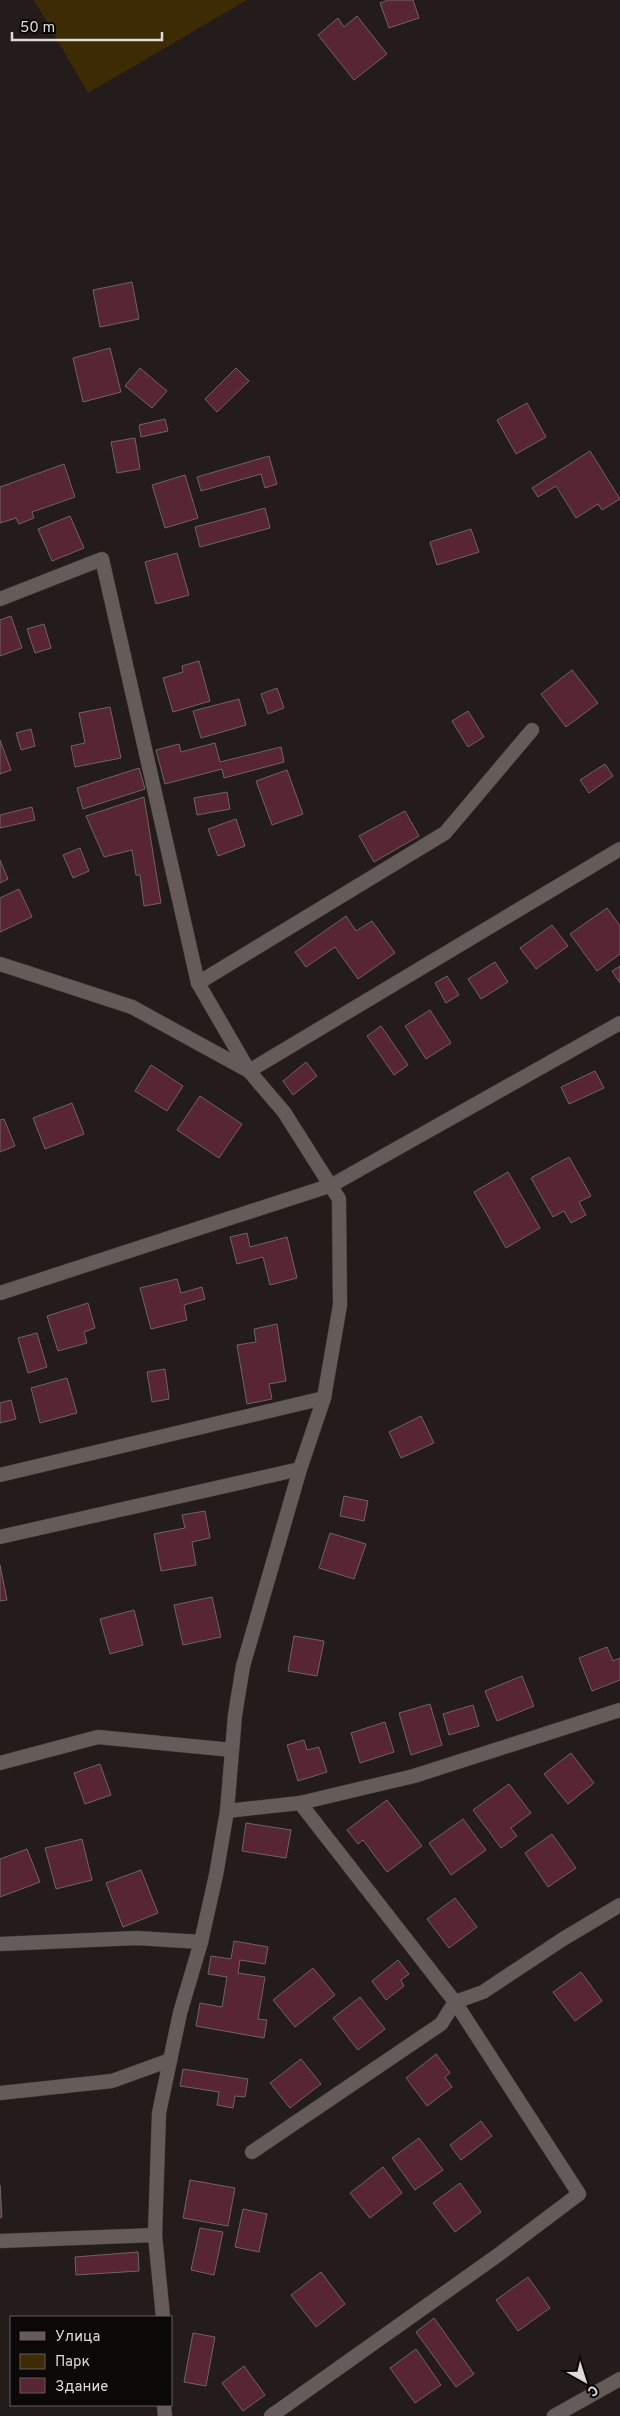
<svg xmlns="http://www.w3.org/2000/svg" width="620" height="2416" viewBox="0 0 620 2416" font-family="Overpass,sans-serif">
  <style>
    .green { fill: #3d2b04 }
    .building { fill: #582532; stroke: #6d6465 }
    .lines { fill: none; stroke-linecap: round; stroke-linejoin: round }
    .minor-casing { stroke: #3f3a39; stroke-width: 15 }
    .minor { stroke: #655c5a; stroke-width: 14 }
  </style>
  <rect width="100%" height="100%" fill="#231c1b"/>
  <path class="green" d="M34,0H247L88,93Z"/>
  <g class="building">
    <path d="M388,0H413L419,18L389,28L380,3Z"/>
    <path d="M357,16L387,54L354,80L318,35L338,18L344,27Z"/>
    <path d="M132,282L139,319L100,327L93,290Z"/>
    <path d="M110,348L121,392L83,402L73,358Z"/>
    <path d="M140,368L167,391L152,408L125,386Z"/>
    <path d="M236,368L249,381L217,412L205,399Z"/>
    <path d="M527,403L546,437L516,454L497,420Z"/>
    <path d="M165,419L168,431L141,437L139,425Z"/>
    <path d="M135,438L140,469L117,473L111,442Z"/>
    <path d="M590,451L620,499L602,510L598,504L576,518L556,486L538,497L532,488Z"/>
    <path d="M269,456L277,484L265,488L261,474L201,491L197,477Z"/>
    <path d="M64,464L75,497L32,512L34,518L19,524L16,518L0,523V487Z"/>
    <path d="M185,475L198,518L165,528L152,485Z"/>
    <path d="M265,508L270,528L200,547L195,527Z"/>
    <path d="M70,516L84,548L52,561L38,529Z"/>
    <path d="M471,529L479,552L437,565L430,542Z"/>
    <path d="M177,553L189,595L156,604L145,562Z"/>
    <path d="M11,616L22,648L0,656V620Z"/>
    <path d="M44,624L51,648L35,653L27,629Z"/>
    <path d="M199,661L210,701L173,712L163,678L183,672L182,666Z"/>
    <path d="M572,670L598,703L566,727L541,694Z"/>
    <path d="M277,688L284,708L268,714L261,694Z"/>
    <path d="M239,699L246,725L201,738L193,711Z"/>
    <path d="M110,707L121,758L75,767L71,746L85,743L79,713Z"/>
    <path d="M468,711L484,737L468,747L452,721Z"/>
    <path d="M31,729L35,746L21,750L16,733Z"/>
    <path d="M0,740L11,770L0,774Z"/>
    <path d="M215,743L220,762L281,747L284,762L224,778L222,769L165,784L156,750L179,744L181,752Z"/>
    <path d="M605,764L613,776L589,793L580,780Z"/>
    <path d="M139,768L145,789L83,809L77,788Z"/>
    <path d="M287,770L303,814L272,825L256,781Z"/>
    <path d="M227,792L230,809L197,815L194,798Z"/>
    <path d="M144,797L161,903L144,906L140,875H136L132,850L104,857L86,816Z"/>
    <path d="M32,807L35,820L0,828V815Z"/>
    <path d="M405,811L419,836L374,862L359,836Z"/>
    <path d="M236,819L245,846L218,856L208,829Z"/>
    <path d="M80,848L89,871L73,878L63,855Z"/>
    <path d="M0,860L8,879L0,883Z"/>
    <path d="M19,889L32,917L0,932V898Z"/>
    <path d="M607,908L620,926V954L597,971L570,934Z"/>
    <path d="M346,916L356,931L372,921L395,953L358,979L335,947L306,967L295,952Z"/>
    <path d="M552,925L568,946L536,969L520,948Z"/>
    <path d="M495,962L508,982L481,999L468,979Z"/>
    <path d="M620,966V983L612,971Z"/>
    <path d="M447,976L459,995L446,1003L435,983Z"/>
    <path d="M430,1010L451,1043L426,1059L405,1026Z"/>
    <path d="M381,1026L408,1065L394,1075L367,1036Z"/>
    <path d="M306,1062L317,1076L293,1095L283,1081Z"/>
    <path d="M151,1065L183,1086L167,1111L135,1091Z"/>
    <path d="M595,1071L604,1088L569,1104L561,1087Z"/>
    <path d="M200,1096L242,1124L219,1158L177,1130Z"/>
    <path d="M72,1103L84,1134L45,1149L33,1118Z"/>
    <path d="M4,1119L15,1146L0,1152V1120Z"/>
    <path d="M569,1157L591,1196L579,1202L586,1215L571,1223L564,1211L553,1217L531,1178Z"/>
    <path d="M508,1172L540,1228L506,1248L474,1192Z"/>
    <path d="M247,1233L250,1247L287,1237L297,1278L270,1285L263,1257L237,1264L230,1237Z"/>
    <path d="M177,1279L181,1293L202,1287L205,1299L184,1305L187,1320L151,1329L140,1288Z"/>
    <path d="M88,1303L95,1328L84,1332L87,1343L58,1351L47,1316Z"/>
    <path d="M277,1324L286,1381L269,1384L272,1399L247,1404L237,1345L256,1342L254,1329Z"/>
    <path d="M37,1333L47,1367L28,1373L18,1338Z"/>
    <path d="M165,1369L169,1399L152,1402L147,1372Z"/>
    <path d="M67,1378L77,1413L40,1423L31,1388Z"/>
    <path d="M11,1400L16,1419L0,1423V1403Z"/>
    <path d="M421,1416L434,1443L401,1458L389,1432Z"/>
    <path d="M344,1496L368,1501L364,1521L340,1516Z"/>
    <path d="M205,1511L210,1538L192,1542L196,1565L161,1571L154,1534L185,1528L182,1515Z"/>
    <path d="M330,1533L366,1544L354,1579L319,1568Z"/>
    <path d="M0,1565L7,1600L0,1601Z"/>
    <path d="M212,1597L221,1637L183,1645L174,1605Z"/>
    <path d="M134,1610L143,1645L110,1654L100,1619Z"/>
    <path d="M294,1636L324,1641L317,1676L288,1671Z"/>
    <path d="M607,1647L613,1661L620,1658V1680L592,1691L579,1658Z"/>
    <path d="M522,1676L534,1706L497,1721L485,1691Z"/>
    <path d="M430,1704L442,1745L411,1755L399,1713Z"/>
    <path d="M473,1705L479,1726L449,1735L443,1714Z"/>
    <path d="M385,1722L394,1752L360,1763L351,1733Z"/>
    <path d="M304,1740L307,1750L319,1747L327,1772L298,1781L287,1745Z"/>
    <path d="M571,1753L594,1783L568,1804L544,1774Z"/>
    <path d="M100,1764L111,1795L85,1804L74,1773Z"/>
    <path d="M509,1784L531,1813L511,1828L517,1836L501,1848L473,1810Z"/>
    <path d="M387,1800L422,1846L387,1872L363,1840L358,1844L347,1830Z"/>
    <path d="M463,1819L486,1850L451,1875L429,1843Z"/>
    <path d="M246,1823L291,1830L286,1858L242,1851Z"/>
    <path d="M552,1834L576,1868L548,1887L525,1853Z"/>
    <path d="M82,1839L92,1880L56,1889L45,1848Z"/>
    <path d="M27,1849L40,1882L0,1897V1859Z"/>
    <path d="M141,1870L158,1913L123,1927L106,1883Z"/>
    <path d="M455,1898L477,1927L449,1948L427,1919Z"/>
    <path d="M234,1941L268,1947L265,1964L240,1960L238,1973L265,1977L258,2019L267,2020L264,2038L196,2026L200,2003L222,2007L227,1977L208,1974L211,1956L231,1959Z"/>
    <path d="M398,1960L409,1974L401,1980L404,1986L386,2000L372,1981Z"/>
    <path d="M313,1968L335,1995L295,2027L273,2000Z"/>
    <path d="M581,1972L602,2001L575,2021L553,1992Z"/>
    <path d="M360,1997L385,2029L358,2050L333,2018Z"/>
    <path d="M436,2054L450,2073L445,2077L452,2087L427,2106L406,2078Z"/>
    <path d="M301,2059L321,2084L290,2108L270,2083Z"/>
    <path d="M183,2069L248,2079L245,2097L235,2096L233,2108L217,2105L219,2092L180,2086Z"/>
    <path d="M481,2121L492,2136L461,2160L450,2145Z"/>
    <path d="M419,2138L443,2170L415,2190L392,2158Z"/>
    <path d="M383,2167L402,2193L370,2218L350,2193Z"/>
    <path d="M190,2180L235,2188L228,2226L183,2218Z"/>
    <path d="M460,2183L481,2212L455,2232L433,2203Z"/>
    <path d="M0,2185L2,2217L0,2218Z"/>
    <path d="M243,2209L267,2214L259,2252L235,2247Z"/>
    <path d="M200,2228L223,2232L214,2275L191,2270Z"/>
    <path d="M138,2252L139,2271L76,2275L75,2257Z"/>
    <path d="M321,2272L345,2304L316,2327L291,2295Z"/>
    <path d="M528,2277L550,2308L518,2331L496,2300Z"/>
    <path d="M434,2318L474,2374L456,2387L416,2332Z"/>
    <path d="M193,2333L215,2337L206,2386L184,2382Z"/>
    <path d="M416,2349L441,2385L415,2403L390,2368Z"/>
    <path d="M244,2366L265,2395L243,2411L222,2383Z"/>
  </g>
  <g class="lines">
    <g class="minor-casing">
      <g id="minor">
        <path d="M0,599L102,559L198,983L249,1071L620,849"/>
        <path d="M0,964L132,1007L249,1071L284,1112L339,1199L340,1305L324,1398L300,1469L243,1666L235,1715L227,1811L216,1875L201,1942L180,2013L159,2113L155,2235L163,2317"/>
        <path d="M198,983L445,833L532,730"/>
        <path d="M0,1293L332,1185L620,1023"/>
        <path d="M0,1475L324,1398"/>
        <path d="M0,1537L300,1469"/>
        <path d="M0,1763L98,1737L232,1750"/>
        <path d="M227,1811L300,1803L414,1776L620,1710"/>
        <path d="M0,1944L137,1938L201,1942"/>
        <path d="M0,2093L112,2081L170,2060"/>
        <path d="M252,2152L441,2024L455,2002L300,1803"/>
        <path d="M0,2241L155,2235"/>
        <path d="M164,2405L165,2416"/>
        <path d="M271,2416L498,2255L579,2194L455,2002L483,1992L563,1939L620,1905"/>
        <path d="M554,2416L620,2379"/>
      </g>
    </g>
    <use href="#minor" class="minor"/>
  </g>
  <rect x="10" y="2316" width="162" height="90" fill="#0b0807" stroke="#605c5b"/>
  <rect x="20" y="2332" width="25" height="8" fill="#655c5a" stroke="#605c5b"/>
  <text x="55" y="2341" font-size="15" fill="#dfdad9">Улица</text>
  <rect x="20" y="2354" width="25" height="15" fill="#3d2b04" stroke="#605c5b"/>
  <text x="55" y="2366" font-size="15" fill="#dfdad9">Парк</text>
  <rect x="20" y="2378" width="25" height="15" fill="#582532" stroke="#605c5b"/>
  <text x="55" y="2391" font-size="15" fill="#dfdad9">Здание</text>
  <g transform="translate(585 2381) rotate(141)" stroke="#0b0807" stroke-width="4" paint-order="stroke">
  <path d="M0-4L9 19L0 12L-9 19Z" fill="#dfdad9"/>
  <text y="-8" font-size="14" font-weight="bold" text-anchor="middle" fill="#dfdad9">С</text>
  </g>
  <path d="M12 32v8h150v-8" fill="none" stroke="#dfdad9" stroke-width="2.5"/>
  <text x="20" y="32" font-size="15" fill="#dfdad9" stroke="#0b0807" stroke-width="4" paint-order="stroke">50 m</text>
</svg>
